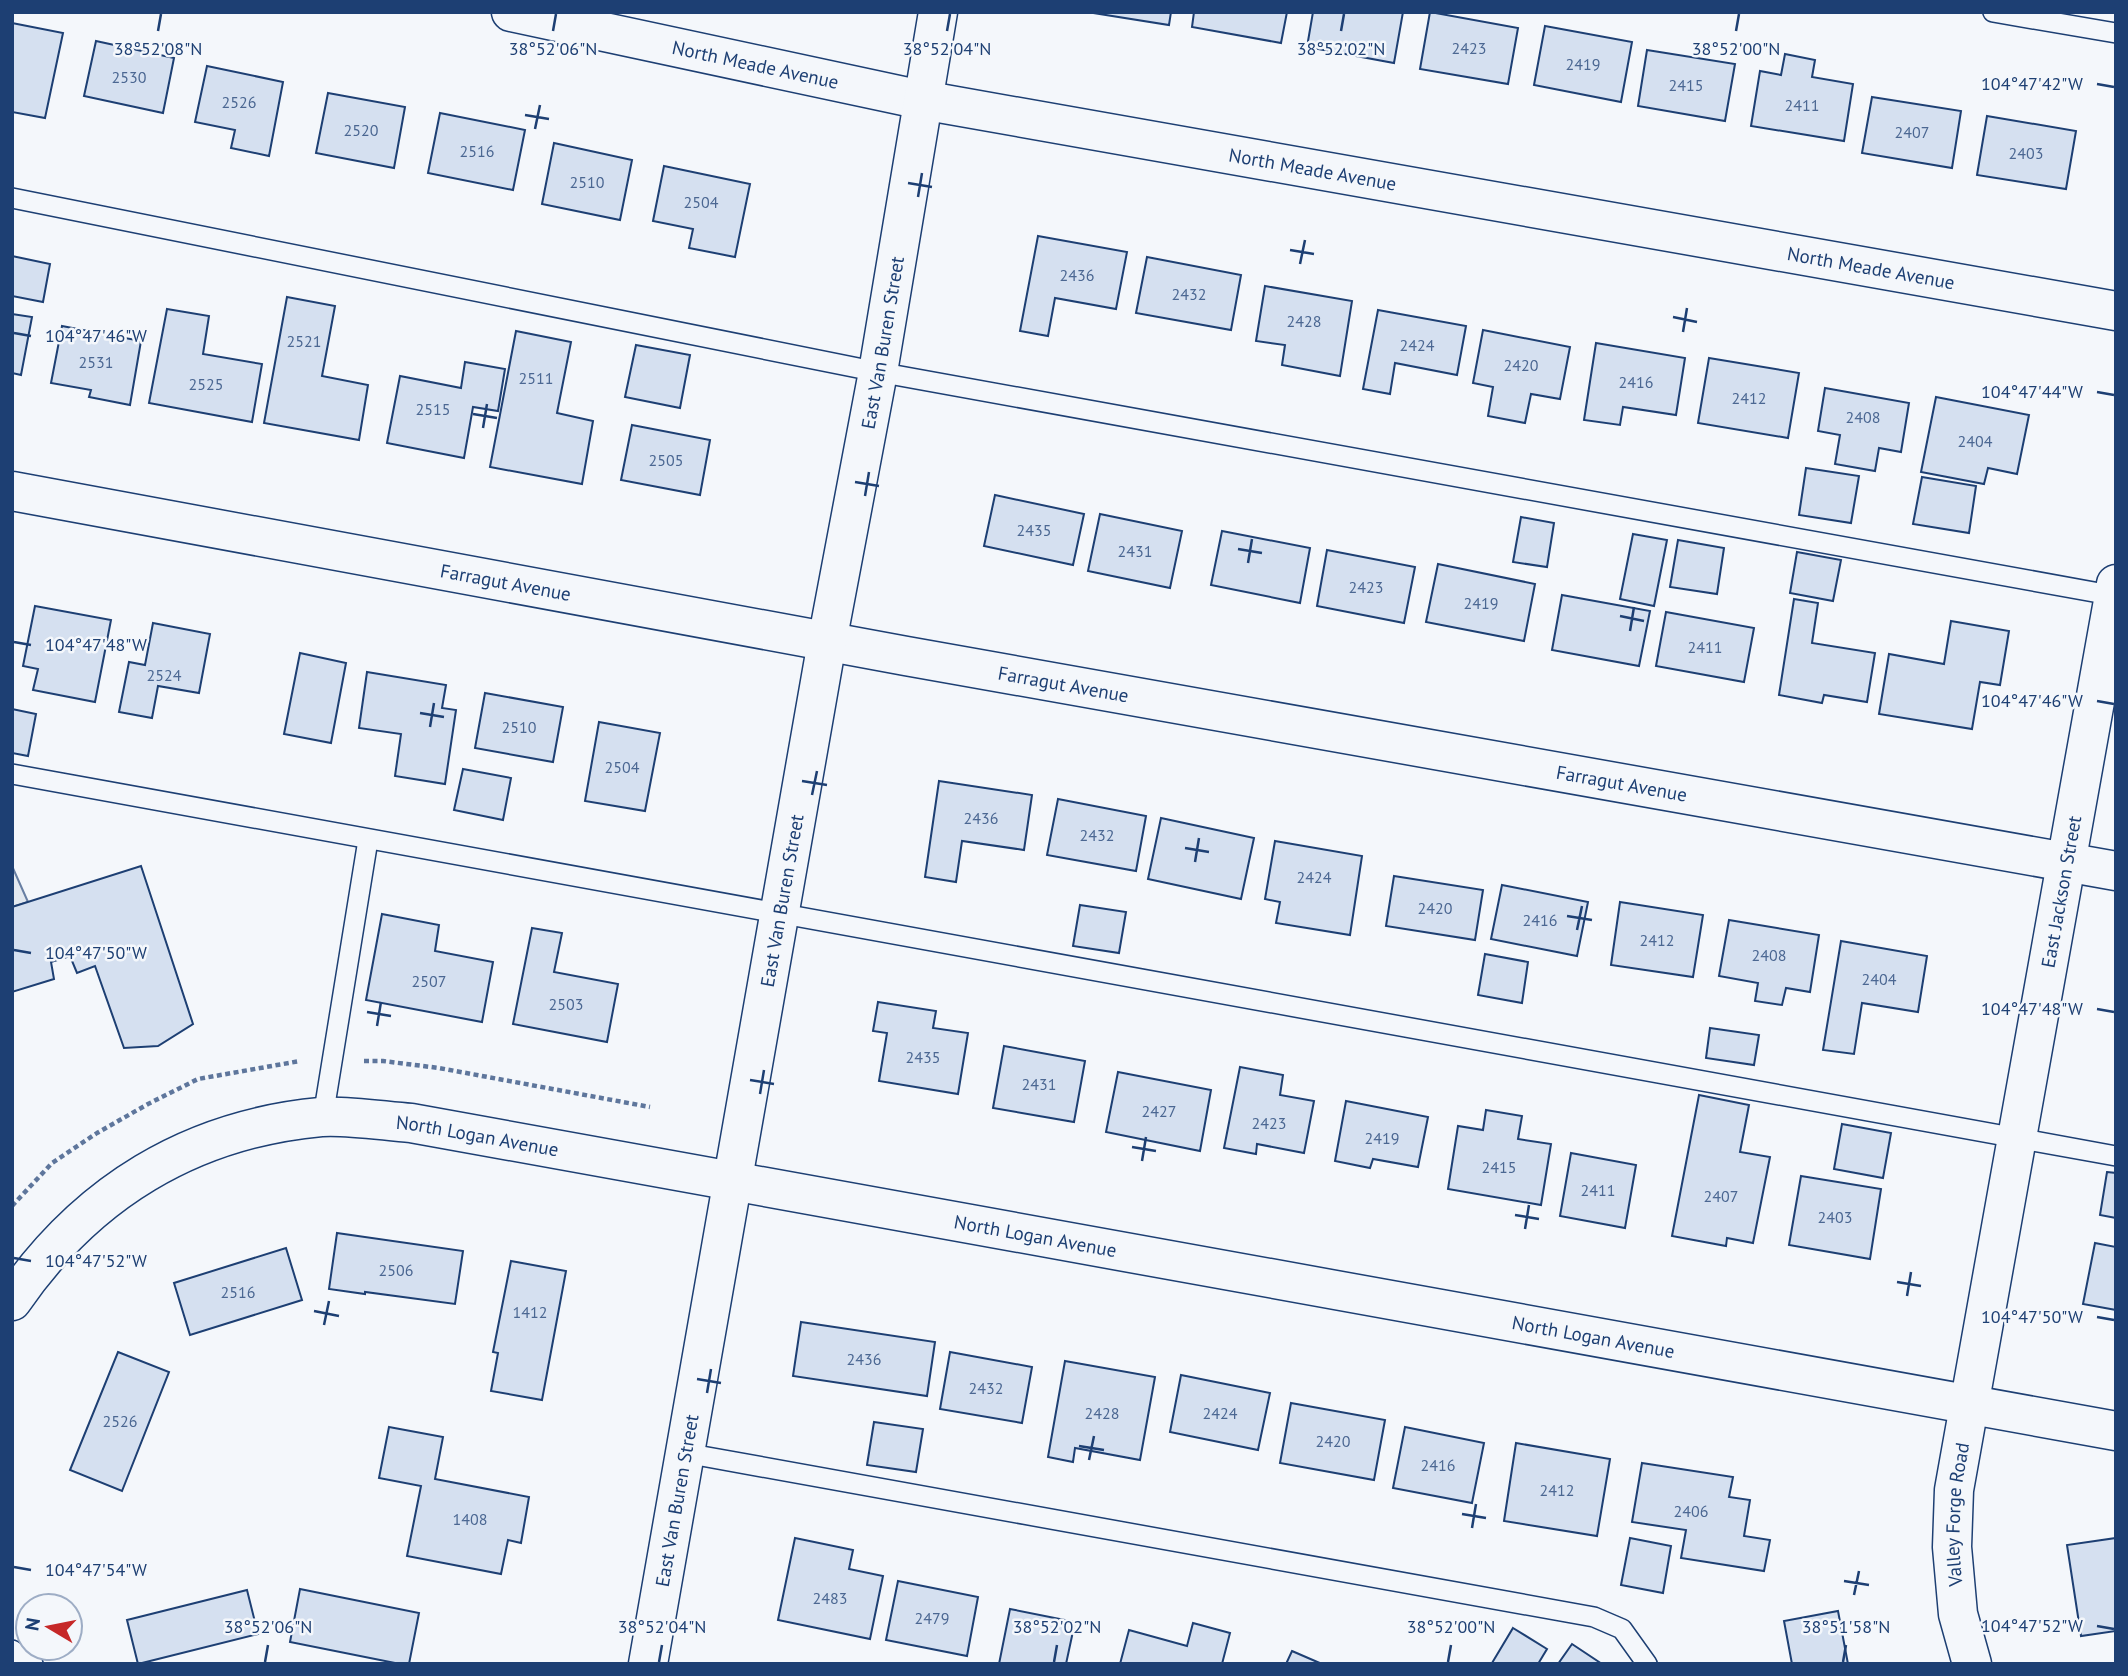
<svg xmlns="http://www.w3.org/2000/svg" width="2128" height="1676" viewBox="0 0 2128 1676" font-family="'PT Sans',sans-serif">
  <style>
    .green { fill: #e3e9f0; stroke: #687fa3; stroke-width: 2 }
    .building { fill: #d5e0f0; stroke: #1d3f73; stroke-width: 2 }
    .lines { fill: none; stroke-linecap: round; stroke-linejoin: round }
    .lane-casing { stroke: #1d3f73; stroke-width: 22 }
    .street-casing { stroke: #1d3f73; stroke-width: 41 }
    .secondary-casing { stroke: #1d3f73; stroke-width: 41 }
    .path { stroke: #5e769c; stroke-width: 4.5; stroke-dasharray: 5 3.5; stroke-linecap: butt }
    .lane { stroke: #f4f7fb; stroke-width: 19 }
    .street { stroke: #f4f7fb; stroke-width: 38 }
    .secondary { stroke: #f4f7fb; stroke-width: 38 }
    .ticks { fill: none; stroke: #1d3f73; stroke-width: 2.5 }
    .labels { text-anchor: middle; dominant-baseline: central; stroke-width: 5; stroke-linejoin: round; paint-order: stroke }
    .number-label { font-size: 16px; fill: #4b6792 }
    .street-label { font-size: 19px; fill: #1d3f73; stroke: #f4f7fb }
    .ticks-label { font-size: 18px; text-anchor: middle; fill: #1d3f73; stroke: #f4f7fb; stroke-width: 5; stroke-linejoin: round; paint-order: stroke }
  </style>
  <rect width="100%" height="100%" fill="#f4f7fb"/>
  <path class="green" d="M12,866L28,902L12,907Z"/>
  <g class="building">
    <path d="M1087,12H1171L1169,25Z"/>
    <path d="M1194,12H1287L1281,43L1192,27Z"/>
    <path d="M1313,12H1403L1394,63L1307,47Z"/>
    <path d="M1430,12L1518,28L1508,84L1420,69Z"/>
    <path d="M12,23L63,33L45,118L12,112Z"/>
    <path d="M1545,26L1632,42L1621,102L1534,85Z"/>
    <path d="M96,41L174,58L163,113L84,96Z"/>
    <path d="M1647,50L1735,64L1725,121L1638,106Z"/>
    <path d="M1785,54L1815,60L1812,77L1853,84L1844,141L1751,126L1760,71L1781,75Z"/>
    <path d="M207,66L283,82L269,156L231,148L235,130L195,122Z"/>
    <path d="M328,93L405,107L394,168L316,153Z"/>
    <path d="M1872,97L1961,111L1952,168L1862,153Z"/>
    <path d="M440,113L525,130L513,190L428,173Z"/>
    <path d="M1987,116L2076,131L2066,189L1977,175Z"/>
    <path d="M554,143L632,160L620,220L542,204Z"/>
    <path d="M664,166L750,184L735,257L689,248L693,229L653,221Z"/>
    <path d="M1038,236L1127,252L1116,309L1055,298L1048,336L1020,331Z"/>
    <path d="M12,256L50,264L43,302L12,296Z"/>
    <path d="M1147,257L1241,275L1231,330L1136,313Z"/>
    <path d="M1265,286L1352,301L1340,376L1282,365L1285,345L1256,341Z"/>
    <path d="M287,297L335,306L322,376L368,385L359,440L264,423Z"/>
    <path d="M167,309L209,316L203,354L262,364L252,422L149,403Z"/>
    <path d="M1378,310L1466,326L1457,375L1395,363L1390,394L1363,389Z"/>
    <path d="M12,314L32,317L21,375L12,373Z"/>
    <path d="M62,326L141,341L130,405L89,397L91,390L51,383Z"/>
    <path d="M1483,330L1570,347L1560,399L1531,394L1525,423L1488,416L1493,387L1473,383Z"/>
    <path d="M516,331L571,342L557,413L593,421L582,484L490,467Z"/>
    <path d="M1596,343L1685,358L1676,415L1623,407L1620,425L1584,420Z"/>
    <path d="M636,345L690,355L680,408L625,397Z"/>
    <path d="M1709,358L1799,373L1788,438L1698,423Z"/>
    <path d="M465,362L505,369L498,411L473,407L464,458L387,443L400,376L461,388Z"/>
    <path d="M1825,388L1909,403L1901,452L1879,448L1875,471L1835,464L1840,435L1818,431Z"/>
    <path d="M1936,397L2029,415L2017,474L1988,468L1984,484L1921,472Z"/>
    <path d="M632,425L710,440L700,495L621,480Z"/>
    <path d="M1806,468L1859,476L1851,523L1799,515Z"/>
    <path d="M1922,477L1976,486L1969,533L1913,524Z"/>
    <path d="M995,495L1084,514L1073,565L984,546Z"/>
    <path d="M1100,514L1182,531L1170,588L1088,571Z"/>
    <path d="M1521,517L1554,523L1547,567L1513,562Z"/>
    <path d="M1222,531L1310,548L1300,603L1211,585Z"/>
    <path d="M1633,534L1667,540L1654,606L1620,599Z"/>
    <path d="M1678,540L1724,548L1717,594L1670,587Z"/>
    <path d="M1327,550L1415,567L1404,623L1317,606Z"/>
    <path d="M1797,552L1841,560L1833,601L1790,593Z"/>
    <path d="M1438,564L1535,584L1524,641L1426,622Z"/>
    <path d="M1562,595L1650,611L1639,666L1552,650Z"/>
    <path d="M1794,599L1818,603L1812,643L1875,653L1867,702L1824,695L1822,703L1779,695Z"/>
    <path d="M35,606L111,620L95,702L33,690L38,669L23,666Z"/>
    <path d="M1666,612L1754,628L1744,682L1656,666Z"/>
    <path d="M1951,621L2009,631L2000,685L1980,682L1972,729L1879,714L1889,654L1944,664Z"/>
    <path d="M153,623L210,634L199,693L158,686L152,718L119,712L129,662L145,665Z"/>
    <path d="M300,653L346,663L331,743L284,734Z"/>
    <path d="M367,672L446,685L442,708L456,710L445,784L395,776L401,734L359,728Z"/>
    <path d="M485,693L563,707L553,762L475,748Z"/>
    <path d="M12,709L36,714L28,756L12,753Z"/>
    <path d="M599,722L660,733L645,811L585,801Z"/>
    <path d="M463,769L511,778L503,820L454,810Z"/>
    <path d="M939,781L1032,795L1024,850L962,841L956,882L925,877Z"/>
    <path d="M1058,799L1146,816L1136,871L1047,855Z"/>
    <path d="M1161,818L1254,838L1241,899L1148,879Z"/>
    <path d="M1275,841L1362,856L1350,935L1276,923L1280,902L1265,899Z"/>
    <path d="M141,866L193,1024L158,1046L124,1048L95,966L77,973L70,956L51,962L54,979L12,992V907Z"/>
    <path d="M1394,876L1483,890L1475,940L1386,926Z"/>
    <path d="M1502,885L1588,902L1577,956L1491,939Z"/>
    <path d="M1620,902L1703,915L1693,977L1611,965Z"/>
    <path d="M1080,905L1126,912L1119,953L1073,946Z"/>
    <path d="M382,914L439,925L435,951L493,962L482,1022L366,1000Z"/>
    <path d="M1729,920L1819,935L1810,992L1786,988L1782,1005L1755,1001L1758,983L1719,976Z"/>
    <path d="M532,928L562,933L554,972L618,984L607,1042L513,1024Z"/>
    <path d="M1841,941L1927,956L1918,1012L1862,1003L1854,1054L1823,1050Z"/>
    <path d="M1485,954L1528,962L1522,1003L1478,995Z"/>
    <path d="M878,1002L936,1011L933,1028L968,1033L958,1094L879,1081L887,1033L873,1031Z"/>
    <path d="M1710,1028L1759,1035L1754,1065L1706,1058Z"/>
    <path d="M1004,1046L1085,1061L1074,1122L993,1108Z"/>
    <path d="M1240,1067L1283,1075L1280,1095L1314,1101L1304,1153L1257,1144L1256,1154L1224,1148Z"/>
    <path d="M1118,1072L1211,1090L1200,1151L1106,1132Z"/>
    <path d="M1699,1095L1749,1105L1740,1152L1770,1157L1753,1243L1727,1238L1726,1246L1672,1236Z"/>
    <path d="M1346,1101L1428,1117L1418,1167L1373,1159L1370,1168L1335,1161Z"/>
    <path d="M1486,1110L1522,1116L1518,1139L1551,1144L1541,1205L1448,1189L1458,1126L1483,1130Z"/>
    <path d="M1842,1124L1891,1133L1883,1178L1834,1169Z"/>
    <path d="M1571,1153L1636,1165L1625,1228L1560,1216Z"/>
    <path d="M2107,1172L2116,1173V1218L2100,1215Z"/>
    <path d="M1801,1176L1881,1189L1870,1259L1789,1245Z"/>
    <path d="M337,1233L463,1251L455,1304L365,1292V1294L329,1289Z"/>
    <path d="M2095,1243L2116,1247V1310L2083,1304Z"/>
    <path d="M286,1248L302,1300L190,1335L174,1283Z"/>
    <path d="M511,1261L566,1271L542,1400L491,1391L498,1353L493,1352Z"/>
    <path d="M801,1322L935,1342L927,1396L793,1376Z"/>
    <path d="M118,1352L169,1372L122,1491L70,1470Z"/>
    <path d="M950,1352L1032,1367L1022,1423L940,1409Z"/>
    <path d="M1065,1361L1155,1377L1140,1460L1075,1448L1073,1462L1048,1457Z"/>
    <path d="M1181,1375L1270,1393L1258,1450L1170,1432Z"/>
    <path d="M1291,1403L1385,1420L1374,1480L1280,1463Z"/>
    <path d="M874,1422L923,1429L916,1472L867,1465Z"/>
    <path d="M389,1427L443,1437L435,1479L529,1497L521,1543L508,1540L501,1574L407,1556L421,1486L379,1478Z"/>
    <path d="M1405,1427L1484,1443L1472,1503L1393,1488Z"/>
    <path d="M1516,1443L1610,1459L1597,1536L1504,1521Z"/>
    <path d="M1642,1463L1733,1477L1729,1497L1750,1500L1744,1536L1770,1540L1764,1571L1681,1558L1686,1530L1632,1522Z"/>
    <path d="M795,1538L853,1550L849,1569L883,1576L870,1639L778,1620Z"/>
    <path d="M1630,1538L1671,1546L1663,1593L1621,1585Z"/>
    <path d="M2116,1538V1631L2081,1636L2067,1545Z"/>
    <path d="M898,1581L978,1597L967,1656L886,1640Z"/>
    <path d="M300,1589L419,1613L409,1664H400L290,1642Z"/>
    <path d="M247,1590L258,1634L138,1664L127,1620Z"/>
    <path d="M1010,1609L1075,1622L1066,1664H999Z"/>
    <path d="M1838,1611L1848,1664H1792L1784,1621Z"/>
    <path d="M1193,1623L1230,1633L1222,1664H1120L1129,1630L1187,1646Z"/>
    <path d="M1513,1628L1547,1649L1538,1664L1492,1663Z"/>
    <path d="M1572,1644L1602,1664H1558Z"/>
    <path d="M1292,1651L1322,1664H1286Z"/>
  </g>
  <g class="lines">
    <g class="lane-casing">
      <g id="lane">
        <path d="M1993,12L2116,33"/>
        <path d="M12,198L878,372L2116,596"/>
        <path d="M12,774L2116,1156"/>
        <path d="M323,1117L368,840"/>
        <path d="M685,1453L1594,1617L1622,1629L1647,1664"/>
        <path d="M12,1650L33,1664"/>
      </g>
    </g>
    <g class="street-casing">
      <g id="street">
        <path id="s1" d="M511,12L922,100L2116,311"/>
        <path id="s2" d="M12,491L906,656L2116,871"/>
        <path id="s3" d="M12,1301C86,1193 190,1129 321,1117C346,1115 384,1121 411,1123L2116,1431"/>
        <path id="s4" d="M1972,1664L1958,1614L1952,1547L1954,1490L2116,584"/>
      </g>
    </g>
    <g class="secondary-casing">
      <g id="secondary">
        <path id="s5" d="M648,1664L827,642L878,372L938,12"/>
      </g>
    </g>
    <g class="path">
      <path d="M364,1061H383L439,1068L650,1107"/>
      <path d="M12,1206L52,1163L97,1133L148,1104L198,1079L300,1061"/>
    </g>
    <use href="#lane" class="lane"/>
    <use href="#street" class="street"/>
    <use href="#secondary" class="secondary"/>
  </g>
  <path class="ticks" d="M158,31L161,14M553,31L556,14M947,31L950,14M1341,31L1344,14M1736,31L1739,14M2097,84L2114,87M525,115L549,119M535,129L540,105M908,183L932,187M918,197L922,173M1290,250L1314,254M1300,264L1305,240M1673,317L1697,322M1683,332L1687,308M14,333L31,336M2097,392L2114,395M473,414L497,418M483,428L487,404M855,482L879,486M865,496L869,472M1238,549L1262,553M1248,563L1252,539M1620,616L1644,621M1630,631L1634,607M14,642L31,645M2097,701L2114,704M420,713L444,717M430,727L434,703M802,781L827,785M812,795L817,771M1185,848L1209,852M1195,862L1199,838M1567,916L1592,920M1577,930L1582,906M14,950L31,953M2097,1009L2114,1012M367,1012L391,1016M377,1026L381,1002M750,1080L774,1084M760,1094L764,1070M1132,1147L1156,1151M1142,1161L1146,1137M1515,1215L1539,1219M1525,1229L1529,1205M14,1258L31,1261M1897,1282L1921,1286M1907,1296L1911,1272M314,1311L339,1316M2097,1317L2114,1320M324,1325L329,1301M697,1379L721,1383M707,1393L711,1369M1079,1446L1104,1450M1089,1460L1094,1436M1462,1514L1486,1518M1472,1528L1476,1504M14,1567L31,1570M1844,1581L1869,1585M1854,1595L1859,1571M2097,1626L2114,1629M265,1662L268,1645M659,1662L662,1645M1054,1662L1057,1645M1448,1662L1451,1645M1843,1662L1846,1645"/>
  <g class="labels">
    <g class="number-label">
      <text x="1469" y="48">2423</text>
      <text x="1583" y="64">2419</text>
      <text x="129" y="77">2530</text>
      <text x="1686" y="85">2415</text>
      <text x="239" y="102">2526</text>
      <text x="1802" y="105">2411</text>
      <text x="361" y="130">2520</text>
      <text x="1912" y="132">2407</text>
      <text x="477" y="151">2516</text>
      <text x="2026" y="153">2403</text>
      <text x="587" y="182">2510</text>
      <text x="701" y="202">2504</text>
      <text x="1077" y="275">2436</text>
      <text x="1189" y="294">2432</text>
      <text x="1304" y="321">2428</text>
      <text x="304" y="341">2521</text>
      <text x="1417" y="345">2424</text>
      <text x="96" y="362">2531</text>
      <text x="1521" y="365">2420</text>
      <text x="536" y="378">2511</text>
      <text x="1636" y="382">2416</text>
      <text x="206" y="384">2525</text>
      <text x="1749" y="398">2412</text>
      <text x="433" y="409">2515</text>
      <text x="1863" y="417">2408</text>
      <text x="1975" y="441">2404</text>
      <text x="666" y="460">2505</text>
      <text x="1034" y="530">2435</text>
      <text x="1135" y="551">2431</text>
      <text x="1366" y="587">2423</text>
      <text x="1481" y="603">2419</text>
      <text x="1705" y="647">2411</text>
      <text x="164" y="675">2524</text>
      <text x="519" y="727">2510</text>
      <text x="622" y="767">2504</text>
      <text x="981" y="818">2436</text>
      <text x="1097" y="835">2432</text>
      <text x="1314" y="877">2424</text>
      <text x="1435" y="908">2420</text>
      <text x="1540" y="920">2416</text>
      <text x="1657" y="940">2412</text>
      <text x="1769" y="955">2408</text>
      <text x="1879" y="979">2404</text>
      <text x="429" y="981">2507</text>
      <text x="566" y="1004">2503</text>
      <text x="923" y="1057">2435</text>
      <text x="1039" y="1084">2431</text>
      <text x="1159" y="1111">2427</text>
      <text x="1269" y="1123">2423</text>
      <text x="1382" y="1138">2419</text>
      <text x="1499" y="1167">2415</text>
      <text x="1598" y="1190">2411</text>
      <text x="1721" y="1196">2407</text>
      <text x="1835" y="1217">2403</text>
      <text x="396" y="1270">2506</text>
      <text x="238" y="1292">2516</text>
      <text x="530" y="1312">1412</text>
      <text x="864" y="1359">2436</text>
      <text x="986" y="1388">2432</text>
      <text x="1102" y="1413">2428</text>
      <text x="1220" y="1413">2424</text>
      <text x="120" y="1421">2526</text>
      <text x="1333" y="1441">2420</text>
      <text x="1438" y="1465">2416</text>
      <text x="1557" y="1490">2412</text>
      <text x="1691" y="1511">2406</text>
      <text x="470" y="1519">1408</text>
      <text x="830" y="1598">2483</text>
      <text x="932" y="1618">2479</text>
    </g>
    <g class="street-label">
      <text stroke="none"><textPath href="#s1" startOffset="250">North Meade Avenue</textPath></text>
      <text stroke="none"><textPath href="#s1" startOffset="817">North Meade Avenue</textPath></text>
      <text stroke="none"><textPath href="#s1" startOffset="1384">North Meade Avenue</textPath></text>
      <text stroke="none"><textPath href="#s5" startOffset="1342">East Van Buren Street</textPath></text>
      <text stroke="none"><textPath href="#s2" startOffset="502">Farragut Avenue</textPath></text>
      <text stroke="none"><textPath href="#s2" startOffset="1069">Farragut Avenue</textPath></text>
      <text stroke="none"><textPath href="#s2" startOffset="1636">Farragut Avenue</textPath></text>
      <text stroke="none"><textPath href="#s4" startOffset="784">East Jackson Street</textPath></text>
      <text stroke="none"><textPath href="#s5" startOffset="775">East Van Buren Street</textPath></text>
      <text stroke="none"><textPath href="#s3" startOffset="530">North Logan Avenue</textPath></text>
      <text stroke="none"><textPath href="#s3" startOffset="1097">North Logan Avenue</textPath></text>
      <text stroke="none"><textPath href="#s3" startOffset="1664">North Logan Avenue</textPath></text>
      <text stroke="none"><textPath href="#s5" startOffset="166">East Van Buren Street</textPath></text>
      <text stroke="none"><textPath href="#s4" startOffset="152">Valley Forge Road</textPath></text>
    </g>
  </g>
  <g class="ticks-label">
    <text x="158" y="55">38°52'08"N</text>
    <text x="553" y="55">38°52'06"N</text>
    <text x="947" y="55">38°52'04"N</text>
    <text x="1341" y="55">38°52'02"N</text>
    <text x="1736" y="55">38°52'00"N</text>
    <text x="2032" y="90">104°47'42"W</text>
    <text x="96" y="342">104°47'46"W</text>
    <text x="2032" y="398">104°47'44"W</text>
    <text x="96" y="651">104°47'48"W</text>
    <text x="2032" y="707">104°47'46"W</text>
    <text x="96" y="959">104°47'50"W</text>
    <text x="2032" y="1015">104°47'48"W</text>
    <text x="96" y="1267">104°47'52"W</text>
    <text x="2032" y="1323">104°47'50"W</text>
    <text x="96" y="1576">104°47'54"W</text>
    <text x="2032" y="1632">104°47'52"W</text>
    <text x="268" y="1633">38°52'06"N</text>
    <text x="662" y="1633">38°52'04"N</text>
    <text x="1057" y="1633">38°52'02"N</text>
    <text x="1451" y="1633">38°52'00"N</text>
    <text x="1846" y="1633">38°51'58"N</text>
  </g>
  <rect width="2128" height="1676" fill="none" stroke="#1d3f73" stroke-width="28"/>
  <g transform="translate(49 1627) rotate(280)"><circle r="33" fill="#f4f7fb" stroke="#9eadc5" stroke-width="2"/>
  <path d="M0-5L12 26L0 18L-12 26Z" fill="#c62828"/>
  <text y="-10" font-size="19" font-weight="bold" text-anchor="middle" fill="#1d3f73">N</text>
  </g>
</svg>
